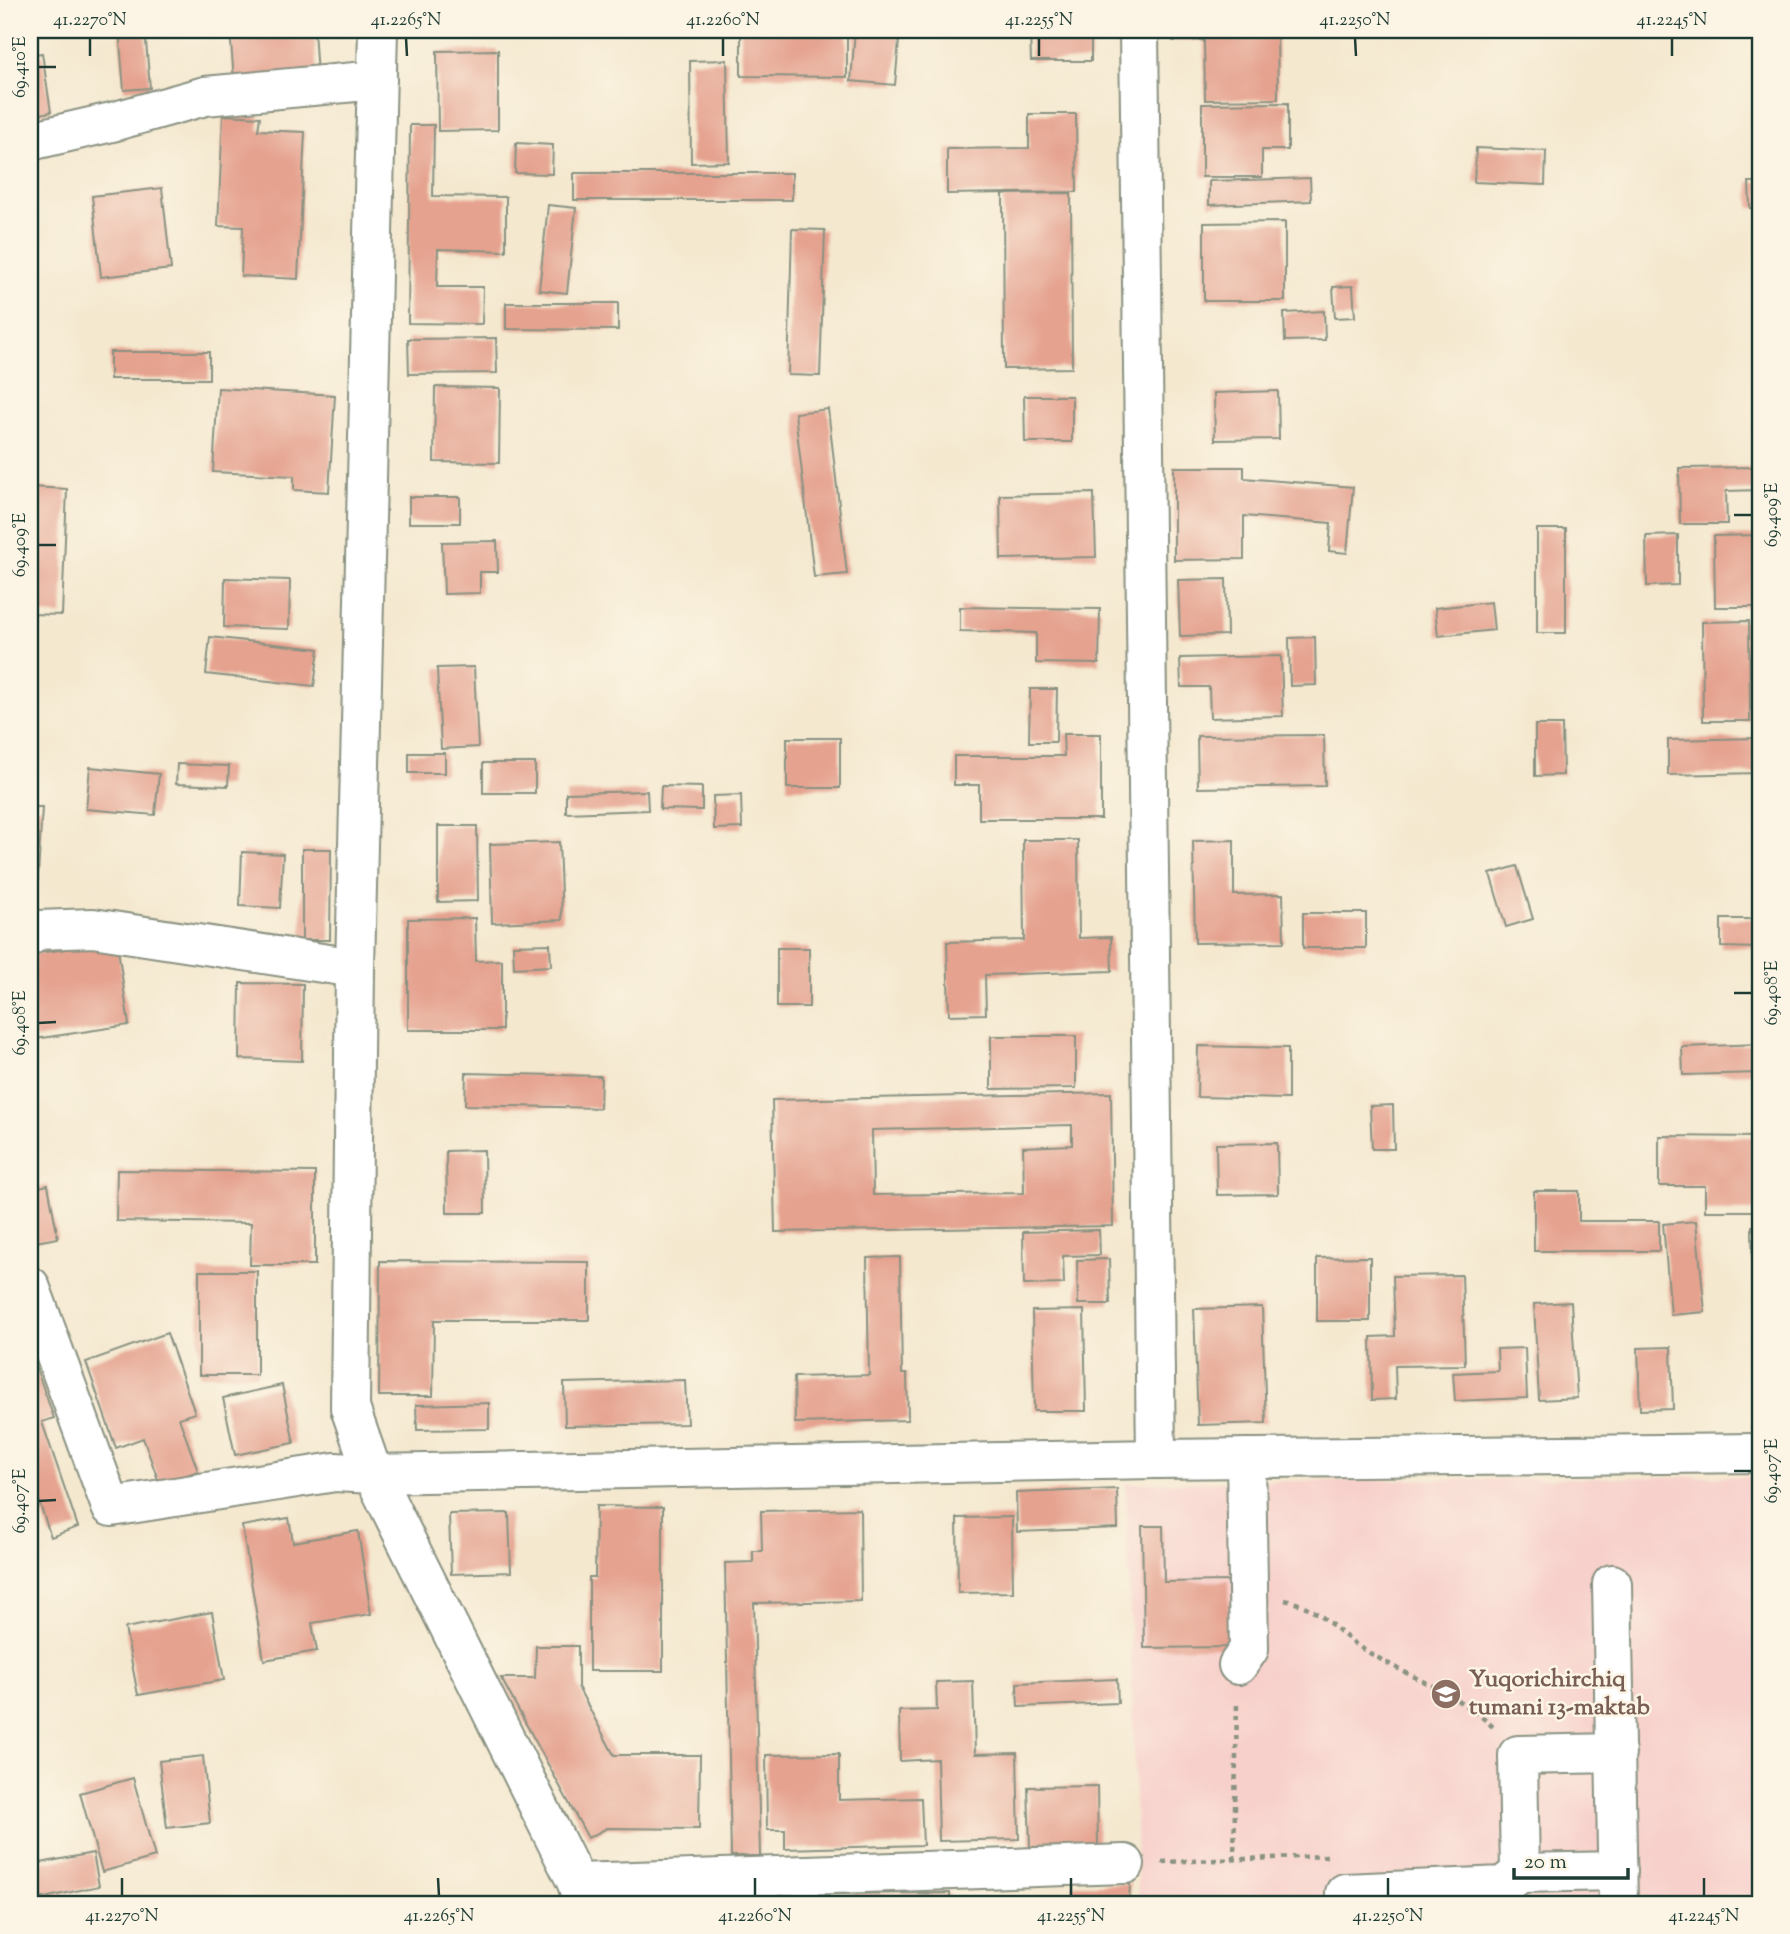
<svg xmlns="http://www.w3.org/2000/svg" width="1790" height="1934" viewBox="0 0 1790 1934" font-family="'Sorts Mill Goudy',serif">
  <style>
    .built { fill: #f7d0cb }
    .building { fill: #e5a28f; fill-rule: evenodd }
    .lines { fill: none; stroke-linecap: round; stroke-linejoin: round }
    .minor-casing { stroke: #8a9282; stroke-width: 42 }
    .path { stroke: #8a9282; stroke-width: 4.5; stroke-dasharray: 5 5; stroke-linecap: butt }
    .minor { stroke: #fff; stroke-width: 38 }
    .ticks { fill: none; stroke: #1f3d34; stroke-width: 2.5 }
    .labels { text-anchor: middle; dominant-baseline: central; stroke-width: 5; stroke-linejoin: round; paint-order: stroke }
    .education-label { font-size: 24px; font-weight: bold; fill: #785e54; stroke: #fcf5e5; text-anchor: start }
    .neatline { fill: none; stroke: #1f3d34; stroke-width: 2.5 }
    .ticks-label { font-size: 18px; text-anchor: middle; fill: #1f3d34 }
  </style>
  <rect width="100%" height="100%" fill="#fcf5e5"/>
  <filter id="ink" filterUnits="userSpaceOnUse"><feTurbulence type="fractalNoise" baseFrequency=".0143" numOctaves="2"/><feDisplacementMap in="SourceGraphic" scale="14" xChannelSelector="R" yChannelSelector="G"/><feConvolveMatrix kernelMatrix="1 2 1 2 8 2 1 2 1" color-interpolation-filters="sRGB"/></filter>
  <filter id="wash" filterUnits="userSpaceOnUse"><feTurbulence type="fractalNoise" baseFrequency=".00686" numOctaves="4" result="noise"/><feDisplacementMap in="SourceGraphic" scale="28" xChannelSelector="R" yChannelSelector="G"/><feGaussianBlur stdDeviation="1.57" result="paint"/><feColorMatrix in="noise" values="0 0 0 0 0 0 0 0 0 0 0 0 0 0 0 0 0 1.4 0 .05"/><feComposite in="paint" operator="in"/></filter>
  <g filter="url(#wash)">
    <rect width="100%" height="100%" fill="#f4e8cf"/>
    <path class="built" d="M1760,1476V1904H1138L1126,1483Z"/>
    <g id="blocks">
      <g class="building">
        <path d="M119,30H145L150,88L124,90Z"/>
        <path d="M230,30H314L317,75L234,80Z"/>
        <path d="M741,30H847V77L741,76Z"/>
        <path d="M855,30H900L895,85L851,81Z"/>
        <path d="M1030,30H1091V61H1031Z"/>
        <path d="M1173,30H1203L1204,33L1277,31L1278,99L1205,100L1204,40L1173,41Z"/>
        <path d="M498,50V130L438,131L437,51Z"/>
        <path d="M42,53L51,112L30,116V55Z"/>
        <path d="M727,60L729,162L691,163L690,61Z"/>
        <path d="M1288,103V150H1262V177H1202V104Z"/>
        <path d="M1029,114H1076L1077,192L947,194V149L1029,148Z"/>
        <path d="M223,115L260,117L258,130L305,132L298,279L241,276L243,227L218,226Z"/>
        <path d="M410,125H434L433,196L506,197V251L438,249L437,287H483L482,324L408,323Z"/>
        <path d="M516,143L553,145L552,174L515,173Z"/>
        <path d="M1476,148L1546,151L1545,185L1474,182Z"/>
        <rect x="574" y="173" width="218" height="27"/>
        <path d="M1310,178L1311,201L1209,205V181Z"/>
        <path d="M1749,182H1760V208H1750Z"/>
        <path d="M162,188L171,269L101,277L92,196Z"/>
        <path d="M1071,193L1072,368L1004,369L1003,194Z"/>
        <path d="M548,205L576,208L567,293L539,290Z"/>
        <path d="M1285,222V301H1204V223Z"/>
        <path d="M792,229L825,230L820,376L788,375Z"/>
        <path d="M1353,286L1355,317L1335,318L1333,287Z"/>
        <path d="M506,303H618V330L506,329Z"/>
        <path d="M1324,311L1325,340L1285,341L1284,313Z"/>
        <path d="M496,338L497,373L409,374L408,339Z"/>
        <rect x="110" y="352" width="99" height="27"/>
        <path d="M435,387L500,388L499,463L434,462Z"/>
        <path d="M218,388L335,395L329,492L294,490V476L213,472Z"/>
        <path d="M1278,391L1279,439L1215,440L1214,393Z"/>
        <path d="M1024,396H1072V442H1025Z"/>
        <path d="M828,409L847,574L814,577L795,413Z"/>
        <path d="M1174,467H1244V478L1353,487L1347,553L1329,551L1331,523L1244,516V559L1174,560Z"/>
        <path d="M1760,467V490L1726,491L1727,524H1680L1679,468Z"/>
        <path d="M30,487L67,489L62,615L30,614Z"/>
        <path d="M1094,493L1096,557L1001,559L1000,495Z"/>
        <rect x="409" y="497" width="51" height="26"/>
        <rect x="1537" y="529" width="29" height="104"/>
        <path d="M1678,535V585L1647,586L1646,536Z"/>
        <path d="M1760,535V607H1715L1714,536Z"/>
        <path d="M497,541L498,572H480V593L444,594L442,542Z"/>
        <path d="M225,578L290,580L289,629L224,627Z"/>
        <path d="M1226,579L1227,635L1180,636L1178,580Z"/>
        <path d="M1491,602L1494,630L1438,636L1435,608Z"/>
        <path d="M960,607L1100,609L1099,664L1036,663V633L960,631Z"/>
        <path d="M1749,621L1750,721H1703L1702,622Z"/>
        <path d="M210,637L319,649L314,686L206,674Z"/>
        <path d="M1315,637L1316,685L1290,686L1289,638Z"/>
        <path d="M1281,656L1283,716L1210,718L1209,687H1181L1180,658Z"/>
        <path d="M474,667L478,747L441,749L437,668Z"/>
        <path d="M1030,689H1057L1056,742H1029Z"/>
        <path d="M1535,725H1562L1563,775L1535,776Z"/>
        <path d="M1063,734H1101V819H979V785H954V756H1064Z"/>
        <path d="M1324,735L1325,786L1198,788L1197,736Z"/>
        <rect x="787" y="738" width="53" height="50"/>
        <path d="M1760,738V773L1668,775V740Z"/>
        <rect x="409" y="753" width="36" height="20"/>
        <rect x="483" y="763" width="52" height="30"/>
        <path d="M177,764L229,766L228,786L176,784Z"/>
        <path d="M90,767L159,774L155,815L86,809Z"/>
        <path d="M661,786L702,787V810L660,809Z"/>
        <path d="M647,791L648,810L566,813V793Z"/>
        <path d="M741,795L742,828L714,829L713,796Z"/>
        <path d="M30,807H42L37,893L30,892Z"/>
        <path d="M438,826H477L478,901L438,902Z"/>
        <path d="M1023,840H1078L1079,938L1111,937L1112,971L985,975L986,1014L949,1015L947,942L1024,940Z"/>
        <path d="M1234,840V895L1283,894L1284,942L1195,943L1193,841Z"/>
        <path d="M559,842L562,920L492,923L490,844Z"/>
        <path d="M302,849H331L330,940H302Z"/>
        <path d="M242,852L283,854L280,908L240,906Z"/>
        <path d="M1517,866L1533,919L1506,927L1490,874Z"/>
        <rect x="1303" y="913" width="63" height="35"/>
        <path d="M475,918L476,961L502,960V1030H408V919Z"/>
        <path d="M1721,919H1760V948L1721,947Z"/>
        <path d="M117,942L129,1025L35,1039L30,1002V954Z"/>
        <path d="M550,944L551,966L514,968L513,945Z"/>
        <rect x="777" y="948" width="32" height="59"/>
        <path d="M240,983L303,984L302,1061L239,1059Z"/>
        <path d="M991,1036H1076V1088L991,1089Z"/>
        <path d="M1760,1044V1073L1683,1075L1682,1047Z"/>
        <path d="M1198,1046L1288,1048V1099L1197,1097Z"/>
        <path d="M466,1073L601,1076L600,1108L465,1105Z"/>
        <path d="M1111,1093L1113,1226L775,1232L772,1100ZM1072,1125V1145L1023,1147L1024,1193L873,1195L872,1130Z"/>
        <path d="M1393,1105L1394,1149H1372L1370,1106Z"/>
        <path d="M1659,1136L1760,1137V1211H1705V1186H1659Z"/>
        <path d="M1277,1143L1278,1194L1217,1195L1216,1144Z"/>
        <path d="M484,1150L485,1213H447L446,1151Z"/>
        <path d="M117,1170L315,1172V1265H250L251,1223L116,1221Z"/>
        <path d="M48,1185L58,1238L30,1243V1189Z"/>
        <path d="M1534,1191H1579V1221H1659V1251H1534Z"/>
        <path d="M1696,1221L1705,1312L1671,1315L1663,1224Z"/>
        <path d="M1752,1226H1760V1283H1753Z"/>
        <path d="M1099,1230L1100,1255L1063,1256L1064,1284L1024,1285L1023,1232Z"/>
        <path d="M900,1257L902,1374H907L908,1420L795,1423L794,1377L869,1375L867,1258Z"/>
        <path d="M1370,1257V1321H1317V1258Z"/>
        <path d="M1109,1259L1110,1304H1078L1077,1260Z"/>
        <path d="M380,1261L589,1262V1320H434L433,1396H379Z"/>
        <rect x="199" y="1271" width="58" height="104"/>
        <path d="M1462,1275L1465,1365L1395,1366L1396,1399L1372,1400L1371,1337L1395,1336L1393,1276Z"/>
        <path d="M1571,1302L1577,1398L1539,1400L1534,1304Z"/>
        <path d="M1262,1307L1266,1423L1198,1425L1194,1309Z"/>
        <path d="M1084,1310L1086,1411H1034L1032,1311Z"/>
        <path d="M167,1333L195,1413L179,1418L198,1471L160,1485L143,1438L116,1448L86,1362Z"/>
        <path d="M1671,1347L1673,1409L1640,1410L1638,1348Z"/>
        <path d="M1525,1348L1527,1398L1455,1401L1453,1373L1498,1371L1497,1349Z"/>
        <path d="M30,1351L54,1418L42,1422L78,1527L51,1537L30,1475Z"/>
        <path d="M685,1380L687,1424L565,1426L564,1383Z"/>
        <path d="M282,1385L294,1443L235,1455L223,1398Z"/>
        <path d="M489,1403V1429L417,1430L416,1405Z"/>
        <path d="M1117,1489L1118,1528L1017,1532L1016,1493Z"/>
        <path d="M596,1506L663,1507V1671H589V1577H595Z"/>
        <path d="M860,1509L861,1601L754,1603L760,1856H731L725,1563L753,1562V1551H762L761,1511Z"/>
        <path d="M509,1513L511,1572L451,1574L449,1514Z"/>
        <path d="M1012,1517L1013,1592L958,1593L957,1518Z"/>
        <path d="M289,1518L293,1542L358,1531L371,1614L312,1623L317,1651L264,1660L242,1526Z"/>
        <path d="M1142,1526H1163L1164,1582L1228,1581L1230,1647L1144,1648Z"/>
        <path d="M212,1612L224,1680L138,1695L125,1628Z"/>
        <path d="M536,1646H578V1687L614,1755H700L699,1829L607,1828L588,1838L501,1678H535Z"/>
        <path d="M1117,1679L1118,1703L1018,1707L1017,1683Z"/>
        <path d="M973,1681L975,1754L1017,1753L1019,1839L939,1841L937,1759L900,1761L899,1711L937,1710L936,1682Z"/>
        <path d="M839,1754V1800L921,1798L923,1845L785,1849V1830H767L766,1755Z"/>
        <path d="M203,1756L210,1823L167,1828L159,1761Z"/>
        <path d="M133,1778L155,1857L102,1872L80,1793Z"/>
        <path d="M1097,1786L1098,1846L1030,1847L1028,1787Z"/>
        <path d="M93,1853L99,1886L30,1901V1865Z"/>
        <path d="M1073,1884H1130L1129,1904H1073Z"/>
        <path d="M950,1893V1904H805V1894Z"/>
      </g>
    </g>
  </g>
  <g filter="url(#ink)">
    <use href="#blocks" fill-opacity="0" stroke="#8a9282" stroke-width="2"/>
    <g class="lines">
      <g class="minor-casing">
        <g id="minor">
          <path d="M378,30L355,968L350,1408L373,1474L577,1883L583,1904"/>
          <path d="M1139,30L1156,1459"/>
          <path d="M30,141L112,122L205,96L377,80"/>
          <path d="M30,936L38,930L93,928L355,968"/>
          <path d="M30,1286L111,1507L335,1472L373,1474L1156,1459L1760,1453"/>
          <path d="M1612,1584L1618,1904"/>
          <path d="M1238,1665L1249,1649L1246,1458"/>
          <path d="M1616,1753L1518,1755L1520,1873L1618,1871"/>
          <path d="M577,1883L1125,1864"/>
          <path d="M1345,1893L1503,1886L1520,1873"/>
        </g>
      </g>
      <g class="path">
        <path d="M1285,1600C1292,1602 1300,1604 1306,1607C1327,1617 1343,1637 1363,1649C1406,1676 1458,1693 1494,1728"/>
        <path d="M1234,1860L1237,1703"/>
        <path d="M1162,1862L1328,1856"/>
      </g>
      <use href="#minor" class="minor"/>
    </g>
  </g>
  <path class="ticks" d="M90,38V56M406,38L407,56M723,38V56M1039,38V56M1355,38L1356,56M1672,38V56M38,67H56M1734,515H1752M38,545H56M1734,993H1752M38,1023L56,1022M1734,1471H1752M38,1501L56,1500M122,1878V1896M438,1878L439,1896M755,1878V1896M1071,1878V1896M1388,1878V1896M1704,1878V1896"/>
  <defs>
    <g id="school-disc" transform="scale(1.575)"><circle r="9.5" fill="#8d6e63" stroke="#fcf5e5"/><path d="M0-5L7-2L0 1L-7-2ZM-4 1L0 2.5L4 1V4Q0 6-4 4Z" fill="#fff"/></g>
  </defs>
  <g fill-rule="evenodd">
    <use href="#school-disc" x="1446" y="1694"/>
  </g>
  <g class="labels">
    <g class="education-label">
      <text x="1469" y="1680">Yuqorichirchiq<tspan x="1469" dy="28">tumani 13-maktab</tspan></text>
    </g>
  </g>
  <rect width="1790" height="1934" fill="none" stroke="#fcf5e5" stroke-width="77"/>
  <path d="M1514 1868v10h114v-10" fill="none" stroke="#1f3d34" stroke-width="3.5"/>
  <text x="1524" y="1868" font-size="21" fill="#1f3d34" stroke="#fcf5e5" stroke-width="5" paint-order="stroke">20 m</text>
  <rect x="38" y="38" width="1714" height="1858" class="neatline"/>
  <g class="ticks-label">
    <text x="90" y="25">41.2270°N</text>
    <text x="406" y="25">41.2265°N</text>
    <text x="723" y="25">41.2260°N</text>
    <text x="1039" y="25">41.2255°N</text>
    <text x="1355" y="25">41.2250°N</text>
    <text x="1672" y="25">41.2245°N</text>
    <text transform="translate(19 67) rotate(-90)" y="6">69.410°E</text>
    <text transform="translate(1771 515) rotate(-90)" y="6">69.409°E</text>
    <text transform="translate(19 545) rotate(-90)" y="6">69.409°E</text>
    <text transform="translate(1771 993) rotate(-90)" y="6">69.408°E</text>
    <text transform="translate(19 1023) rotate(-90)" y="6">69.408°E</text>
    <text transform="translate(1771 1471) rotate(-90)" y="6">69.407°E</text>
    <text transform="translate(19 1501) rotate(-90)" y="6">69.407°E</text>
    <text x="122" y="1921">41.2270°N</text>
    <text x="439" y="1921">41.2265°N</text>
    <text x="755" y="1921">41.2260°N</text>
    <text x="1071" y="1921">41.2255°N</text>
    <text x="1388" y="1921">41.2250°N</text>
    <text x="1704" y="1921">41.2245°N</text>
  </g>
</svg>
